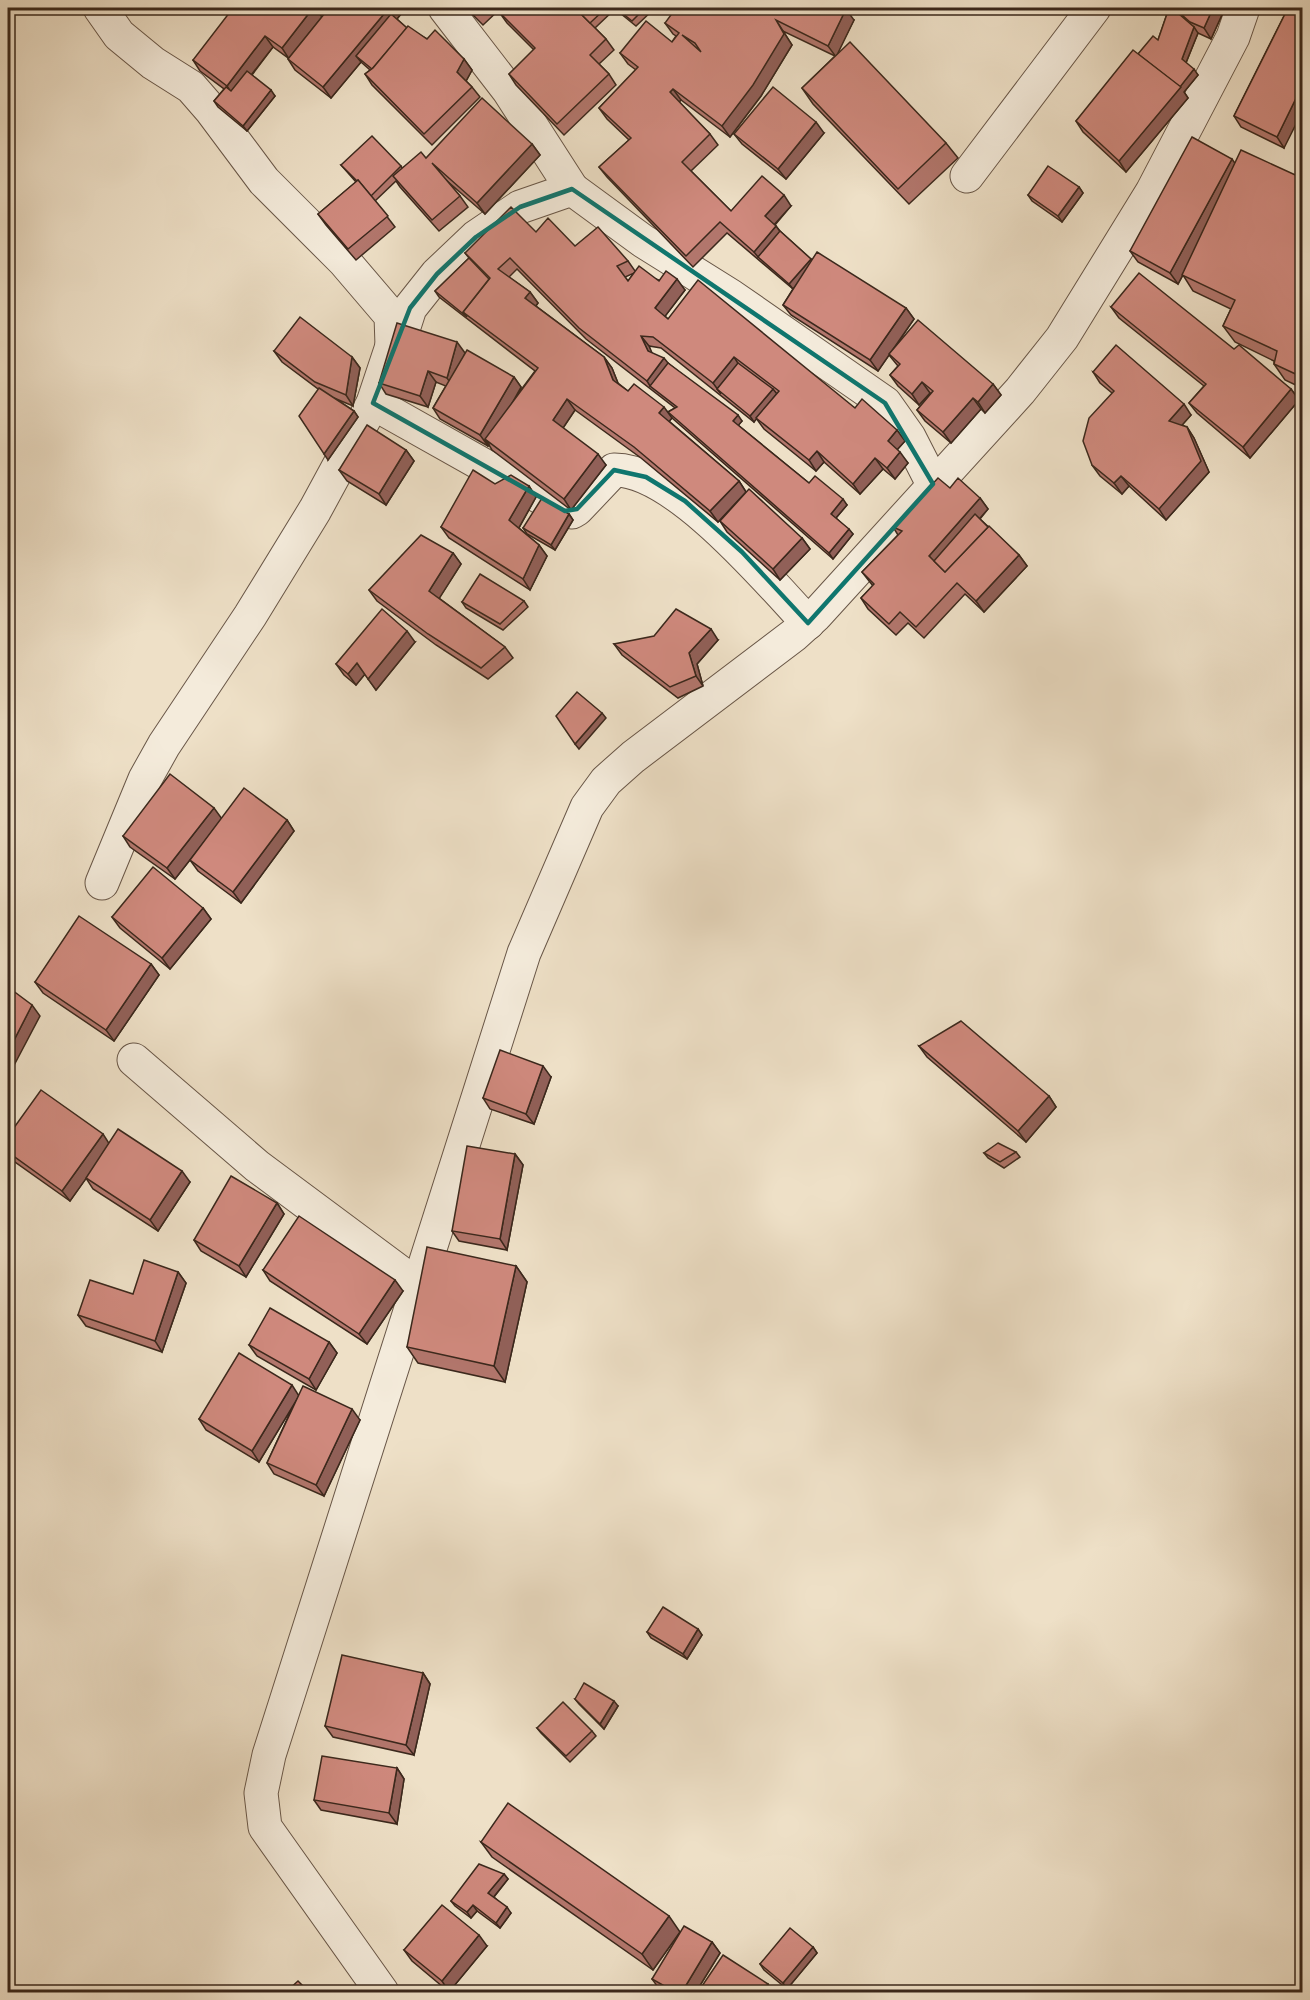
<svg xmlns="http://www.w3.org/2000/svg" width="1310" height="2000" viewBox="0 0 1310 2000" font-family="Vollkorn,serif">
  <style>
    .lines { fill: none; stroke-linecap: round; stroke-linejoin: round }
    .street-casing { stroke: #685647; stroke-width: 35 }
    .street { stroke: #f4ebdb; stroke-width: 33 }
    .wall { fill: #b2766c; stroke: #3b281c; stroke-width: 1.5; fill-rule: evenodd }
    .shaded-wall { fill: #916058; stroke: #3b281c; stroke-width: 1.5 }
    .building { fill: #cf897d; stroke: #3b281c; stroke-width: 1.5; fill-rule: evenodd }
    .marked { fill: none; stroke: #0f766e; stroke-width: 4.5; stroke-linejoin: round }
  </style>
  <rect width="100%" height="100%" fill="#eee0c7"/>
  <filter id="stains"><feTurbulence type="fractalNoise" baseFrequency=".00333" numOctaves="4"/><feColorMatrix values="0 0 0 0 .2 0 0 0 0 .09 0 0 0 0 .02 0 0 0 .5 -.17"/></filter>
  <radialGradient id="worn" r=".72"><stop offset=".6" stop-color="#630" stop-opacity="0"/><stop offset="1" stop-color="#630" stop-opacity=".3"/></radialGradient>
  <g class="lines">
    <g class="street-casing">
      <g id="street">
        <path d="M100,8L119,35L153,63L191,87L211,110L264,181L344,261L391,316L392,346"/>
        <path d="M445,8L509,91L572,189"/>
        <path d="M967,176L1094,8"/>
        <path d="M373,403L565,511L572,512L577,509L614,470C675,469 767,579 808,623"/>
        <path d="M102,883L145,779L164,745L250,616L315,510L373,403L392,346L401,336L410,308L437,274L476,237L520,207L572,189L643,241L731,296L885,403L909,437L933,484"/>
        <path d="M134,1060L257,1166L417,1285"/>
        <path d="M382,1992L265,1827L261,1793L269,1755L524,953L587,807L606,781L633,757L794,635L816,615L1020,391L1062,338L1152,192L1233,37L1243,8"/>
      </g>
    </g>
    <use href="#street" class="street"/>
  </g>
  <g class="wall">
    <path d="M315,8L321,17L328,8H406L397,19L407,28L464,59L472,70L466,81L472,87L480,97L432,145L372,85L365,74L370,70L361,62L331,98L295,70L288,59V58L273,47L252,75L275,96L247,131L218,107L214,101L224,89L200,71L193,60Z"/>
    <path d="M466,8H501L483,25Z"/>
    <path d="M504,8H655L636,26L615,9L595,28L606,39L614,50L599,64L609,74L616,85L564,135L516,85L509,74L534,50L507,23L499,12Z"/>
    <path d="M1169,8H1225L1211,39L1198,33L1186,63L1198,75L1184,92L1188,98L1126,172L1083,132L1076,121L1138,54L1158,40Z"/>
    <path d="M1288,8L1284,148L1241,127L1234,116Z"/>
    <path d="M770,12L854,20L836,55L946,143L958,158L909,204L813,104L802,88L835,56L783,31L792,45L761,96L730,137L681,100L679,102L710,134L718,145L691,171L731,211L791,206L775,225L780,231L812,260L906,308L914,319L895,347L993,384L1001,395L985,413L981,409L951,443L925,421L917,410L931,394L930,393L919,405L898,386L890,375L898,366L889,355L878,371L791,315L783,305L793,289L727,233L693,267L607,177L599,167L629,140L607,119L599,108L636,70L628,64L620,53L672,42L676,36L673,34L665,23Z"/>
    <path d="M824,133L786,179L742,144L734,134Z"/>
    <path d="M532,144L540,155L485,214L446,180L460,196L468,207L439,231L400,187L396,181L375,201L395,227L356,260L326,225L318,214L356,182L341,165L401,166L402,168L426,158Z"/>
    <path d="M1235,163L1302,178V388L1285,380L1274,364V361L1235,342L1223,326L1231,309L1193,291L1183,275L1178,284L1138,262L1130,251Z"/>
    <path d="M1079,187L1083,193L1062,222L1032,201L1028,195Z"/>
    <path d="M536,232L575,246L628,261L635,271L685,290L665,316L668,319L855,408L897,430L905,441L897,450L908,463L895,479L883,469L860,494L824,462L816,471L764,429L756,418L754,422L661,348L649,346L651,353L668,363L742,421L738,425L809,483L847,505L836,518L853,534L833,559L672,418L669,421L739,481L746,492L718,522L641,458L575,410L563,428L606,465L571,510L492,450L489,445L488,446L440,419L433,408L446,386L436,382L428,407L386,394L379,383L465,353L514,377L521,387L515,398L535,371L439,297L435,291L469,258L465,253ZM517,269L586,339L675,408L668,412L628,391L618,383L612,368L604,357L536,306L538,303L530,292L509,277ZM634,273L628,281L625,277Z"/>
    <path d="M1111,307L1234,349L1291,389L1299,400L1250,458L1197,413L1189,403L1204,386L1119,318Z"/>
    <path d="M274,351L352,357L360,368L353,406L334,398L354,411L358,417L328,460L318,389L282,362Z"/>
    <path d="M1093,372L1191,415L1182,425L1187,427L1194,438L1209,472L1166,520L1129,486L1122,494L1100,476L1092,465L1112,393L1100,383Z"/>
    <path d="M406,450L414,461L386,505L347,481L339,470Z"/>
    <path d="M495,484L529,486L536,497L519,528L539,545L547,556L530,590L449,538L441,527Z"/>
    <path d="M980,498L988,509L980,519L1019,555L1027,566L984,612L965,594L924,638L908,623L896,635L868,609L861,598L873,586L862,572L898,535L893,527Z"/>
    <path d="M569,514L573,520L555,550L527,534L523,528Z"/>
    <path d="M720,521L802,538L810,549L780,580L727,532Z"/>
    <path d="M453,553L461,564L439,598L505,647L513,658L488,679L436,645L377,601L369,590Z"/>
    <path d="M524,601L528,607L503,630L466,608L462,602Z"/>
    <path d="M718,640L697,664L703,686L678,698L622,655L614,644Z"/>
    <path d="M415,642L376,690L365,674L356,685L344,675L336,664Z"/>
    <path d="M221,819L287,820L294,831L241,903L198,871L190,860L211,833L175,879L130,847L123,836Z"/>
    <path d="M203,908L211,919L170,969L120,928L112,917Z"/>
    <path d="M151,964L159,975L114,1041L43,993L35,982Z"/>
    <path d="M919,1046L1049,1096L1056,1107L1026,1142L927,1057Z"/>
    <path d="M551,1077L534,1124L490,1109L483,1098Z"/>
    <path d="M8,1136L109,1143L190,1182L158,1231L93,1189L86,1178L70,1201L8,1157Z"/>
    <path d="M1016,1152L1020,1157L1004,1168L988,1158L984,1153Z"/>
    <path d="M515,1154L523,1165L507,1250L459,1241L452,1231Z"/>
    <path d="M277,1203L284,1214L246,1277L201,1251L194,1240Z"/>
    <path d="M516,1266L527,1282L505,1382L418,1363L407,1347Z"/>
    <path d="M263,1270L403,1291L367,1344L270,1281Z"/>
    <path d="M178,1272L186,1283L162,1352L86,1326L78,1315L133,1294Z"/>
    <path d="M329,1342L337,1353L316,1390L257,1356L249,1345Z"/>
    <path d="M298,1395L360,1420L324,1496L274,1474L267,1463L294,1404L259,1462L206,1430L199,1419Z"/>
    <path d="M698,1629L702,1635L687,1659L651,1638L647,1632Z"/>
    <path d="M423,1673L430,1684L414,1755L333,1737L325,1726Z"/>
    <path d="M575,1699L618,1706L604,1729L579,1704Z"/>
    <path d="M537,1728L592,1731L596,1736L570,1762L541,1733Z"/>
    <path d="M397,1768L404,1779L397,1824L321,1810L314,1800Z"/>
    <path d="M481,1842L680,1932L653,1970L492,1857Z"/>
    <path d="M504,1874L508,1879L494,1897L511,1913L500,1928L477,1911L471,1918L455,1906L451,1901Z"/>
    <path d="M712,1942L720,1953L696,1992H664L660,1990L652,1979Z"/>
    <path d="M487,1946L449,1992L412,1961L404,1950Z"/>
    <path d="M813,1947L817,1953L787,1989L764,1970L760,1964Z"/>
  </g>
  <g class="shaded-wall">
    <path d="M313,8H315L322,17L289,59L282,48Z"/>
    <path d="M389,8H406L362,61L356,56L361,62L331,98L323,87Z"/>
    <path d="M1213,8H1225L1211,39L1204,28Z"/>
    <path d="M846,9L854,20L836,57L828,46Z"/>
    <path d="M776,20L792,45L761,96L730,137L722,126Z"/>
    <path d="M1194,27L1198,33L1185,65L1182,59Z"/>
    <path d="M265,36L273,47L234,97L227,86Z"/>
    <path d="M464,59L472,70L465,83L457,72Z"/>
    <path d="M1194,69L1198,75L1184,92L1188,98L1126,172L1119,161Z"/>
    <path d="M1302,86V112L1284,148L1277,137Z"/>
    <path d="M673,89L681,100L678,103L670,92Z"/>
    <path d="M271,90L275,96L247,131L243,126Z"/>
    <path d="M816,122L824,133L786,179L778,169Z"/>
    <path d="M532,144L540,155L485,214L477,203Z"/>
    <path d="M1232,159L1239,169L1178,284L1170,273Z"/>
    <path d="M1079,187L1083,193L1062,222L1058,216Z"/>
    <path d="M784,195L791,206L772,227L765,216Z"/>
    <path d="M776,226L784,237L758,257L754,252Z"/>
    <path d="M811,259L815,264L793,289L789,284Z"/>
    <path d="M677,279L685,290L663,319L655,308Z"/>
    <path d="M530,292L538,303L533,309L525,298Z"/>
    <path d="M906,308L914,319L878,371L870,360Z"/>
    <path d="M641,336L649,346L656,362L648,351Z"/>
    <path d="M457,342L465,353L454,389L447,378Z"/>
    <path d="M352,357L360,368L353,406L346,395Z"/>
    <path d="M604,357L612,368L621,391L613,380Z"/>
    <path d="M734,357L741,368L717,389L721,394L713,383Z"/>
    <path d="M664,358L672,368L650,386L647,381Z"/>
    <path d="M428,371L436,382L428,407L420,396Z"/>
    <path d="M514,377L521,387L490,443L485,439L489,445L488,446L480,435Z"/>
    <path d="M922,382L930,393L919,405L912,394Z"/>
    <path d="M993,384L1001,395L985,413L978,402Z"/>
    <path d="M773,389L777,394L754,422L750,416Z"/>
    <path d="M1291,389L1299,400L1250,458L1243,447Z"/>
    <path d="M973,398L981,409L951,443L943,432Z"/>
    <path d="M567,399L575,410L561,431L553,420Z"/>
    <path d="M1184,404L1191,415L1176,432L1169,421Z"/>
    <path d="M664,407L672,418L667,424L659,413Z"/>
    <path d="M354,411L358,417L328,460L324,454Z"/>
    <path d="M738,415L742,421L737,427L733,421Z"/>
    <path d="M1187,427L1194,438L1209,472L1166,520L1159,509Z"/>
    <path d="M897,430L905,441L895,452L888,441Z"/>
    <path d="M406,450L414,461L386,505L379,494Z"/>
    <path d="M817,451L824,462L816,471L809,460Z"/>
    <path d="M900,452L908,463L895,479L887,468Z"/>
    <path d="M598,454L606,465L571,510L564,499Z"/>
    <path d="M875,458L883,469L860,494L853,484Z"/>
    <path d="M1121,476L1129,486L1122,494L1114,483Z"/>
    <path d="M739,481L746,492L718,522L710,511Z"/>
    <path d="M529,486L536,497L517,531L509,520Z"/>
    <path d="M980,498L988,509L938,566L929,556Z"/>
    <path d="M843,499L847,505L835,519L831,514Z"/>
    <path d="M569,514L573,520L555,550L551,545Z"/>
    <path d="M849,529L853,534L833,559L829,553Z"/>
    <path d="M802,538L810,549L780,580L773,569Z"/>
    <path d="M539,545L547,556L530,590L523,579Z"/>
    <path d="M453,553L461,564L437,602L429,591Z"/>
    <path d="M1019,555L1027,566L984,612L976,601Z"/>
    <path d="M711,629L718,640L697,664L703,686L696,676L689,653Z"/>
    <path d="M407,631L415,642L376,690L368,679Z"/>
    <path d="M357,663L365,674L356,685L348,674Z"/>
    <path d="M602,713L606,718L579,749L575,744Z"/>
    <path d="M214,808L222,819L175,879L167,868Z"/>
    <path d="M287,820L294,831L241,903L233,892Z"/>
    <path d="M203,908L211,919L170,969L162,958Z"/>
    <path d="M151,964L159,975L114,1041L106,1030Z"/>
    <path d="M32,1005L40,1016L11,1071L8,1066V1052Z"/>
    <path d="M543,1066L551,1077L534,1124L526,1114Z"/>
    <path d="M1049,1096L1056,1107L1026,1142L1018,1131Z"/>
    <path d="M103,1134L110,1145L70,1201L62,1191Z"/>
    <path d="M515,1154L523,1165L507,1250L500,1239Z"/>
    <path d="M182,1171L190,1182L158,1231L150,1220Z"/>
    <path d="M277,1203L284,1214L246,1277L239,1266Z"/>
    <path d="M516,1266L527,1282L505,1382L494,1366Z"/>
    <path d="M178,1272L186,1283L162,1352L155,1341Z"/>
    <path d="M395,1280L403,1291L367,1344L359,1334Z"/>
    <path d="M329,1342L337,1353L316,1390L309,1379Z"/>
    <path d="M292,1385L299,1396L259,1462L252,1451Z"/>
    <path d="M352,1409L360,1420L324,1496L316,1485Z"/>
    <path d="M698,1629L702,1635L687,1659L683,1654Z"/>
    <path d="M423,1673L430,1684L414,1755L406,1745Z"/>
    <path d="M614,1701L618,1706L604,1729L600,1724Z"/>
    <path d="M397,1768L404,1779L397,1824L389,1813Z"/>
    <path d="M504,1874L508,1879L492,1899L488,1893Z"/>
    <path d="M473,1905L477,1911L471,1918L467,1912Z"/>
    <path d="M507,1907L511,1913L500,1928L496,1923Z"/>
    <path d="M669,1916L680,1932L653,1970L642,1954Z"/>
    <path d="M479,1935L487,1946L449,1992L442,1981Z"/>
    <path d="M712,1942L720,1953L696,1992H682Z"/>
    <path d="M813,1947L817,1953L787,1989L783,1983Z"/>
    <path d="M768,1984L774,1992H762Z"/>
  </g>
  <g class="building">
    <path d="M233,8H313L282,48L265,36L227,86L193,60Z"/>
    <path d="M329,8H389L323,87L288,59Z"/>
    <path d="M469,8H482L475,14Z"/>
    <path d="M504,8H575L606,39L590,55L609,74L557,124L509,74L535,48L499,12Z"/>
    <path d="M575,8H606L590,23Z"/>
    <path d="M616,8H645L632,21Z"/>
    <path d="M676,8H765L770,12L771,8H843L846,9L828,46L776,20L784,34L753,85L722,126L673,89L670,92L710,134L682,162L731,211L762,176L784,195L765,216L776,226L754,252L720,222L686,256L599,167L631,138L599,108L638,67L620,53L646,21L672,42L679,33L665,23ZM682,35L695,43L701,52Z"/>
    <path d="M1169,8H1172L1194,27L1182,59L1194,69L1180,87L1138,54L1153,36L1158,40Z"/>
    <path d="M1174,8H1213L1204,28L1190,22Z"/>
    <path d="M1288,8H1302V86L1277,137L1234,116Z"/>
    <path d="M391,14L407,28L372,69L356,56Z"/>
    <path d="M408,26L427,39L435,30L464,59L457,72L472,87L424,134L365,74L373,68Z"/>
    <path d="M850,42L946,143L898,189L802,88Z"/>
    <path d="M1133,50L1181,87L1119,161L1076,121Z"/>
    <path d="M247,71L271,90L243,126L214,101L226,87L231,91Z"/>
    <path d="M773,87L816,122L778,169L734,134Z"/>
    <path d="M482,98L532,144L477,203L432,163L460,196L432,220L393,176L421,152L426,158Z"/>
    <path d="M372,136L401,166L371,196L358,180L357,181L341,165Z"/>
    <path d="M1192,137L1232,159L1170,273L1130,251Z"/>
    <path d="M1241,150L1302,178V377L1274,364L1277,351L1223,326L1235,300L1182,275Z"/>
    <path d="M1048,166L1079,187L1058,216L1028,195Z"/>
    <path d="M358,180L388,216L348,249L318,214Z"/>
    <path d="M511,207L536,232L548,218L575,246L598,227L628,261L617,266L628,281L639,266L659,281L666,271L677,279L655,308L668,319L698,280L855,408L862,399L897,430L888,441L900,452L887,468L875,458L853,484L817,451L809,460L756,418L779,391L734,357L713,383L653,337L641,336L648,351L664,358L647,381L579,328L510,258L498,269L530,292L525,298L604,357L613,380L628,391L634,384L664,407L659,413L739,481L710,511L634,447L567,399L553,420L598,454L564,499L485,439L538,368L463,312L490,278L465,253Z"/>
    <path d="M780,231L811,259L789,284L758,257Z"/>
    <path d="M817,252L906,308L870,360L783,305Z"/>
    <path d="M469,258L489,279L463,312L467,317L435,291Z"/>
    <path d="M1139,273L1234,349L1239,345L1291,389L1243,447L1189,403L1206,384L1111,307Z"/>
    <path d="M300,317L352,357L346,395L315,382L274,351Z"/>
    <path d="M918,320L993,384L978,402L973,398L943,432L917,410L933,391L922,382L912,394L890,375L900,364L889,354Z"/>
    <path d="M397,323L457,342L447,378L428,371L420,396L379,383Z"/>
    <path d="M1116,345L1184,404L1169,421L1187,427L1201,461L1159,509L1121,476L1114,483L1092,465L1083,441L1089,418L1114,391L1093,372Z"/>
    <path d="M467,350L514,377L480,435L433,408Z"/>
    <path d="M668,363L738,415L733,421L809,483L815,476L843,499L831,514L849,529L829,553L668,412L677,407L650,386Z"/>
    <path d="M738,363L773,389L750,416L717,389Z"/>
    <path d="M319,388L354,411L324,454L299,416Z"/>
    <path d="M367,425L406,450L379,494L339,470Z"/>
    <path d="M473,470L495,484L511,475L529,486L509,520L539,545L523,579L441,527Z"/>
    <path d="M938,478L950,488L958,478L980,498L929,556L945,572L989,526L1019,555L976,601L957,583L916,627L900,612L889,624L861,598L874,584L862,572L902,531L893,527Z"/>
    <path d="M749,489L802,538L773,569L720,521Z"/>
    <path d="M542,498L569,514L551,545L523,528Z"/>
    <path d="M975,514L988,527L945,572L934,561Z"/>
    <path d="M421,535L453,553L429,591L505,647L481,668L428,634L369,590Z"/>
    <path d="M480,574L524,601L500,624L462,602Z"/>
    <path d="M382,609L407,631L368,679L357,663L348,674L336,664Z"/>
    <path d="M676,609L711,629L689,653L696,676L670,687L614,644L654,636Z"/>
    <path d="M577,692L602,713L575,744L556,716Z"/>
    <path d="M170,774L214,808L167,868L123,836Z"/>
    <path d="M244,788L287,820L233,892L190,860Z"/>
    <path d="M153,867L203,908L162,958L112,917Z"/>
    <path d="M79,916L151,964L106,1030L35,982Z"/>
    <path d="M8,987L32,1005L8,1052Z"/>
    <path d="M961,1021L1049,1096L1018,1131L919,1046Z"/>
    <path d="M500,1050L543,1066L526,1114L483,1098Z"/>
    <path d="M41,1090L103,1134L62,1191L8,1152V1136Z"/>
    <path d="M118,1129L182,1171L150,1220L86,1178Z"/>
    <path d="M998,1143L1016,1152L1000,1162L984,1153Z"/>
    <path d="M467,1146L515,1154L500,1239L452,1231Z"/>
    <path d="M231,1176L277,1203L239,1266L194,1240Z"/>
    <path d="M299,1216L395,1280L359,1334L263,1270Z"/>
    <path d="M427,1247L516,1266L494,1366L407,1347Z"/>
    <path d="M144,1260L178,1272L155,1341L78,1315L90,1280L133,1294Z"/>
    <path d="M270,1308L329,1342L309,1379L249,1345Z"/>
    <path d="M239,1353L292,1385L252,1451L199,1419Z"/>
    <path d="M303,1386L352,1409L316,1485L267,1463Z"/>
    <path d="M663,1607L698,1629L683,1654L647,1632Z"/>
    <path d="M342,1655L423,1673L406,1745L325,1726Z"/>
    <path d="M584,1683L614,1701L600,1724L575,1699Z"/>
    <path d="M563,1702L592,1731L566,1756L537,1728Z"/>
    <path d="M322,1756L397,1768L389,1813L314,1800Z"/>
    <path d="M508,1803L669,1916L642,1954L481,1842Z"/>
    <path d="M479,1864L504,1874L488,1893L507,1907L496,1923L473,1905L467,1912L451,1901Z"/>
    <path d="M442,1905L479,1935L442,1981L404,1950Z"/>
    <path d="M684,1926L712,1942L682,1992H675L652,1979Z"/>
    <path d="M790,1928L813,1947L783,1983L760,1964Z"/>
    <path d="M723,1955L768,1984L762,1992H698Z"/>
    <path d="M298,1981L309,1992H286Z"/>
  </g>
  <path class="marked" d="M572,189L885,403L933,484L808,623L742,552L685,501L646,477L614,470L577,509L565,511L373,403L410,308L437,274L476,237L520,207Z"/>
  <rect width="1310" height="2000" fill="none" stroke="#eee0c7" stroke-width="30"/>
  <rect x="9" y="9" width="1292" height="1982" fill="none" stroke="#3b281c" stroke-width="3"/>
  <rect x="15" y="15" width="1280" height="1970" fill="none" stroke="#3b281c" stroke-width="1.5"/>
  <rect width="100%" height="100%" filter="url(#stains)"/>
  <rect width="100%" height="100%" fill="url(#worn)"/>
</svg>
